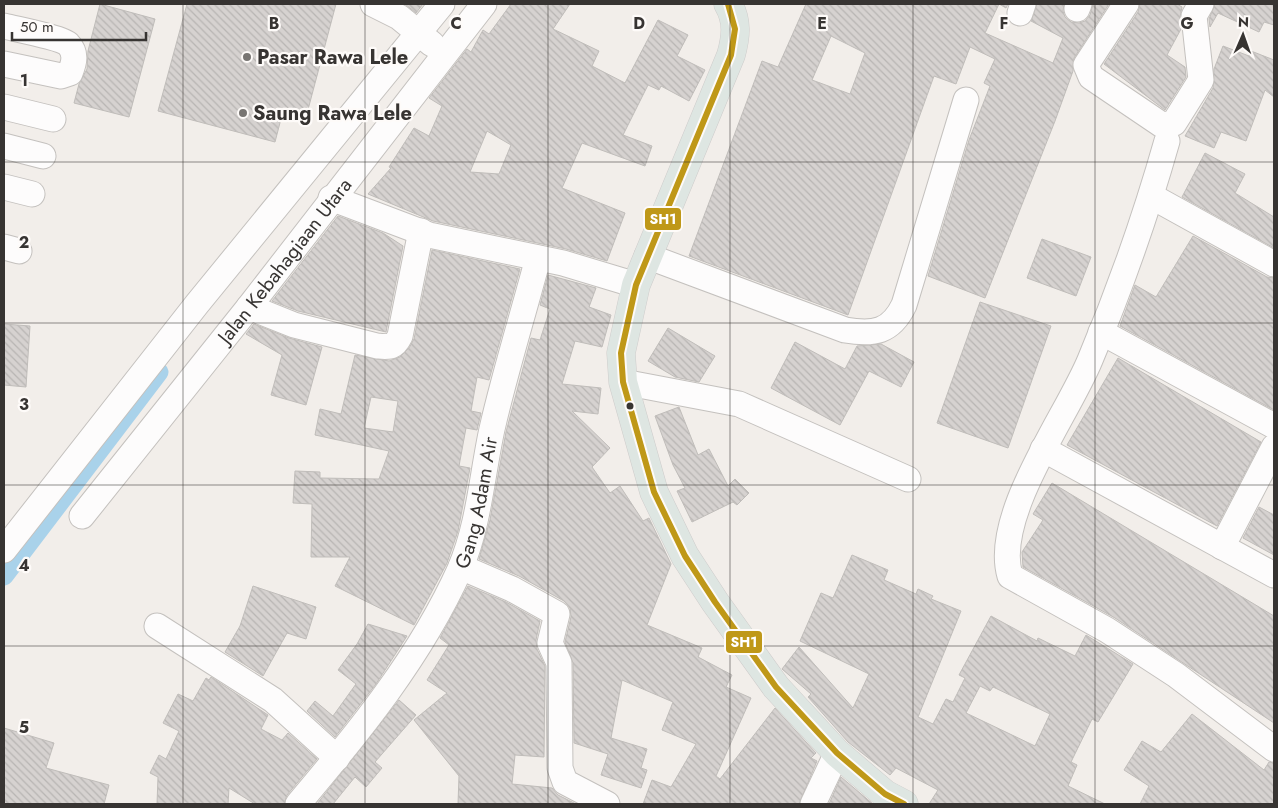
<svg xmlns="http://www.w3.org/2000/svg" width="1278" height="808" viewBox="0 0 1278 808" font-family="Jost,sans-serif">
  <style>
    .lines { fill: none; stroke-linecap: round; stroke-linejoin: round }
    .canal { stroke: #a9d2ea; stroke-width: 19 }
    .building { fill: url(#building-back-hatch); stroke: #c0bdba; fill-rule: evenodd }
    .minor-casing { stroke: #c4c1be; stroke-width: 27 }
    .major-casing { stroke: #cecccb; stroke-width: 29 }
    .minor { stroke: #fdfcfc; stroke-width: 25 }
    .major { stroke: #dee6e2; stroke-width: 28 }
    .bus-1-casing { stroke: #fefbf9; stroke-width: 10 }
    .bus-1 { stroke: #bf9818; stroke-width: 6 }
    .grid { fill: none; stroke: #373432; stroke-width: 1; stroke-opacity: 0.55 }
    .poi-dot { fill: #787572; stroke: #fefbf9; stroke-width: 2 }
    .bus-dot { fill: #373432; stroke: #fefbf9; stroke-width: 2 }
    .labels { text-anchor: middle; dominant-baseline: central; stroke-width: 4.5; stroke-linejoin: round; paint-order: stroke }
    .poi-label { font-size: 20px; font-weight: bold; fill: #373432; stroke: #fefbf9; text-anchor: start }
    .street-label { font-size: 20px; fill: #373432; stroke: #fefbf9 }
    .grid-label { font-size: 16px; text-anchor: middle; font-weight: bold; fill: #373432; stroke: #fefbf9; stroke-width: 4.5; stroke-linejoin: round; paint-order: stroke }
    .line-badge { stroke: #fefbf9; stroke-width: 2 }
    .badge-label { font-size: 14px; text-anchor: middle; font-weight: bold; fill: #fff }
  </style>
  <defs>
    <pattern id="building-back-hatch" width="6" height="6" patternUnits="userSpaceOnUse" patternTransform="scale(1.25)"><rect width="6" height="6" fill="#d6d2d0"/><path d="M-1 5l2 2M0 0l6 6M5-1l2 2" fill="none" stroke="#b8b5b3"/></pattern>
  </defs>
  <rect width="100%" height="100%" fill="#f2eeea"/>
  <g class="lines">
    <path class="canal" d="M4,576L159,372"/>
  </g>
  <g class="building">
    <path d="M100,4L155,19L129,117L74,103L79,84L87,69L88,51Z"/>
    <path d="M187,4H336L305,121L282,115L275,142L158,111Z"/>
    <path d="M405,4H423L416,13Z"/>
    <path d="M511,4H570L553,29L599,51L592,66L625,83L658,20L688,35L677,56L705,70L689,101L661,86L659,90L648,85L623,135L652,146L645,166L582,143L562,188L625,213L607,261L566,249L433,221L368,194L391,168L389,167L414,128L429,136L442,106L429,98L467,49L471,52L483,30L489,34ZM487,131L511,145L499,174L470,172Z"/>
    <path d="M806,4H1008L1006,8L999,4L985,33L1053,63L1063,38L1031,21L1037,4H1064L1063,11L1065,17L1071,22L1079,23L1085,21L1090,15L1093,4H1109L1074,58L1073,71L1055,121L985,298L928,276L969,140L990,86L984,83L995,59L970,47L956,84L934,76L848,315L689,256L762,61L778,67ZM831,36L865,53L850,94L812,80Z"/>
    <path d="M1140,4H1177L1182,7L1180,17L1181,29L1167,55L1185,67L1186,77L1165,110L1104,64L1138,12Z"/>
    <path d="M1215,4H1274V25L1264,22L1259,32L1218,13L1210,27L1209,19Z"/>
    <path d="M1223,46L1249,56L1251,51L1274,60V97L1265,90L1246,141L1221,132L1214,148L1185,136L1213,88L1214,69Z"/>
    <path d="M1205,153L1245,174L1235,193L1274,217V248L1182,197Z"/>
    <path d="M338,216L383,233L403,246L386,332L298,311L272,301Z"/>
    <path d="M1193,236L1267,277L1274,278V410L1120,326L1135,285L1156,297Z"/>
    <path d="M1042,239L1091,257L1076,296L1027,278Z"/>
    <path d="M432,250L520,269L489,380L477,377L471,411L481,413L477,430L466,428L459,466L470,468L458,531L447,563L414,625L335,586L350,557H311L312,504L293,503L295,471L320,472V478L379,479L389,451L315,435L320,409L341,414L355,355L389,361L400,357L409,348L414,339ZM371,397L398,401L393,432L364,428Z"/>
    <path d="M548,275L596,288L589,307L611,315L602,347L575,341L562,384L601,388L598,414L572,411L610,448L592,467L610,493L620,486L643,521L649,518L671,564L647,625L702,648L698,657L732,675L726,687L751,698L716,776L720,779L775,708L816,753L811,758L817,761L799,804H643L652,780L671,787L696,744L662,730L673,702L622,680L611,738L647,749L641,768L647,770L641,788L601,775L608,754L574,743L573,663L565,642L571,617L570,608L564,601L519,576L479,559L490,520L506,432L531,338L540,340L550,309L540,305Z"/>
    <path d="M980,302L1051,326L1008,448L937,423Z"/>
    <path d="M4,324L30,326L26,387L4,385Z"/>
    <path d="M254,324L289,338L322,347L306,405L271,395L282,355L246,334Z"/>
    <path d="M668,328L715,356L699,382L675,377L648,361Z"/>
    <path d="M795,342L845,369L857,346L881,344L914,362L901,387L869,371L840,425L771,388Z"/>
    <path d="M1118,358L1261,442L1217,526L1067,445Z"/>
    <path d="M679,407L698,455L709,449L728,486L735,479L749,493L737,505L733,502L692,522L677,491L685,488L673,465L655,416Z"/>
    <path d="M1052,483L1274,616V723L1115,618L1023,567L1022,552L1043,520L1033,514Z"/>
    <path d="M1259,507L1274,515V555L1243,538Z"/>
    <path d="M852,555L888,570L884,580L916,594L918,589L933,596L931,599L961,611L918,717L933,724L946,699L953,702L965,678L959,675L991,616L1037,641L1038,638L1075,656L1086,635L1133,664L1098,722L1092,719L1071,762L1077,765L1068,786L1105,804H929L938,790L896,768L890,775L848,742L808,697L811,694L782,669L799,647L853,708L869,674L800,641L821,593L833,598ZM980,686L990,691L993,687L1050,714L1035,746L966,713Z"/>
    <path d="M253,586L316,607L306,639L287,633L263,676L225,652L240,626Z"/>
    <path d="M468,586L506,602L540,621L536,640L537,649L545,666L544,757L515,755L512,784L552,788L558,795L576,804H458L459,776L414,720L447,693L427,680L449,645L440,638Z"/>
    <path d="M368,624L407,636L376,684L335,737L307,711L315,701L333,716L356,684L338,670L357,644Z"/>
    <path d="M211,677L268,715L261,729L282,740L288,733L317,759L287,795L284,804H255L229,788L228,804H157L158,777L150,773L159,755L166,759L179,731L163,723L178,694L193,701L206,678L209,680Z"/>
    <path d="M399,700L416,715L375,762L382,768L366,787L355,777L333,804H317Z"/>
    <path d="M1192,714L1264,770L1269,762L1274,763V804H1140L1149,786L1124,770L1142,741L1161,752Z"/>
    <path d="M4,728L54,743L46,768L109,785L104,804H4Z"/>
    <path d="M841,777L873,804H829Z"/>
  </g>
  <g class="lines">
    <g class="minor-casing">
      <g id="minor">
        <path d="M373,4L399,17L432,44"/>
        <path d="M1126,4L1086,65L1091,77L1162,125L1174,123L1201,80L1194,16L1201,4"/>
        <path d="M1077,9L1079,4"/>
        <path d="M1020,13L1023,4"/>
        <path d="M4,26C15,29 63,38 68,44C77,53 74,63 70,73L61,76L4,64"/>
        <path d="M4,107L53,119"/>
        <path d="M1167,141C1146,215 1120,289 1090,360C1067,416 992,516 1010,576L1107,630L1176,675L1274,749"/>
        <path d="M4,146L43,156"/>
        <path d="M4,187L32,194"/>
        <path d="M1151,196L1274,264"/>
        <path d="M331,198L429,235L563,263L636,285"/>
        <path d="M4,247L19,251"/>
        <path d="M647,256L845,330C874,335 891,332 904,305L966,100"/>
        <path d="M249,307L294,325L377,346C390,347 394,348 400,336L421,231"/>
        <path d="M1101,332L1274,426"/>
        <path d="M623,382L739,404L908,479"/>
        <path d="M1043,449L1274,575"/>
        <path id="s1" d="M82,516L249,307L484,4"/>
        <path d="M1222,547L1274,447"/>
        <path d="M4,550L197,304L442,4"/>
        <path d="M461,567L512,589L557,614L550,643L559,663L560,768L565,782L607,804"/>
        <path d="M157,626L273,700L337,758"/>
        <path id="s2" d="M298,804C359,732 421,656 460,569C479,525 482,475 492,429C505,372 523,315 538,258"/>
        <path d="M813,804L837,753"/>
      </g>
    </g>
    <g class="major-casing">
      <path id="major" d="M728,4C738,21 736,37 731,55L636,285L621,353L623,382L654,492L685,556L715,602L776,687L837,753L885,794L904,804"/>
    </g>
    <use href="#minor" class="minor"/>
    <use href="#major" class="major"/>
    <g class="bus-1-casing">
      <path id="bus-1" d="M728,4L735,29L731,55L636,285L621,353L623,382L654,492L685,556L715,602L776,687L837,753L885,794L904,804"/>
    </g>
    <use href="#bus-1" class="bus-1"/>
  </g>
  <path class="grid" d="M183,4V804M365,4V804M548,4V804M730,4V804M913,4V804M1095,4V804M4,162H1274M4,323H1274M4,485H1274M4,646H1274"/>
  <g class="poi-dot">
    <circle cx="247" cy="57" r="5"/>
    <circle cx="243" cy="113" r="5"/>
  </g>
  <circle class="bus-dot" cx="630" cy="406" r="4.5"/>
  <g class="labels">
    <g class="poi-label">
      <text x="257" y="57">Pasar Rawa Lele</text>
      <text x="253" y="113">Saung Rawa Lele</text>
    </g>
    <g class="street-label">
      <text stroke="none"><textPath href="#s1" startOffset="326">Jalan Kebahagiaan Utara</textPath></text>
      <text stroke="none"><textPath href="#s2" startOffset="355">Gang Adam Air</textPath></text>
    </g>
  </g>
  <g class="grid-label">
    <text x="274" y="29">B</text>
    <text x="456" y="29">C</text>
    <text x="639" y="29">D</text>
    <text x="822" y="29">E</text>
    <text x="1004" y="29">F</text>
    <text x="1187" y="29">G</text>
    <text x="24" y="86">1</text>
    <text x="24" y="248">2</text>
    <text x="24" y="410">3</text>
    <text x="24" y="571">4</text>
    <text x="24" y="733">5</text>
  </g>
  <g class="line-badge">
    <rect x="644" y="207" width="38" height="24" rx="5" fill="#bf9818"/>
    <rect x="725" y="630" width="38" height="24" rx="5" fill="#bf9818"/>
  </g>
  <g class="badge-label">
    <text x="663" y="224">SH1</text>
    <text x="744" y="647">SH1</text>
  </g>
  <rect width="1278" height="808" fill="none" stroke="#373432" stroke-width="10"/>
  <g transform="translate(1243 35) rotate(2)" stroke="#fefbf9" stroke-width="4" paint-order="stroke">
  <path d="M0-4L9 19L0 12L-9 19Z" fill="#373432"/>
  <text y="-8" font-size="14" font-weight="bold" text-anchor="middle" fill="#373432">N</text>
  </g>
  <path d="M12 32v8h134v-8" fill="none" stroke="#373432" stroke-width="2.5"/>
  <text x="20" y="32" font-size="15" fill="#373432" stroke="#fefbf9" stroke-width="4" paint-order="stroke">50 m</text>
</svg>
